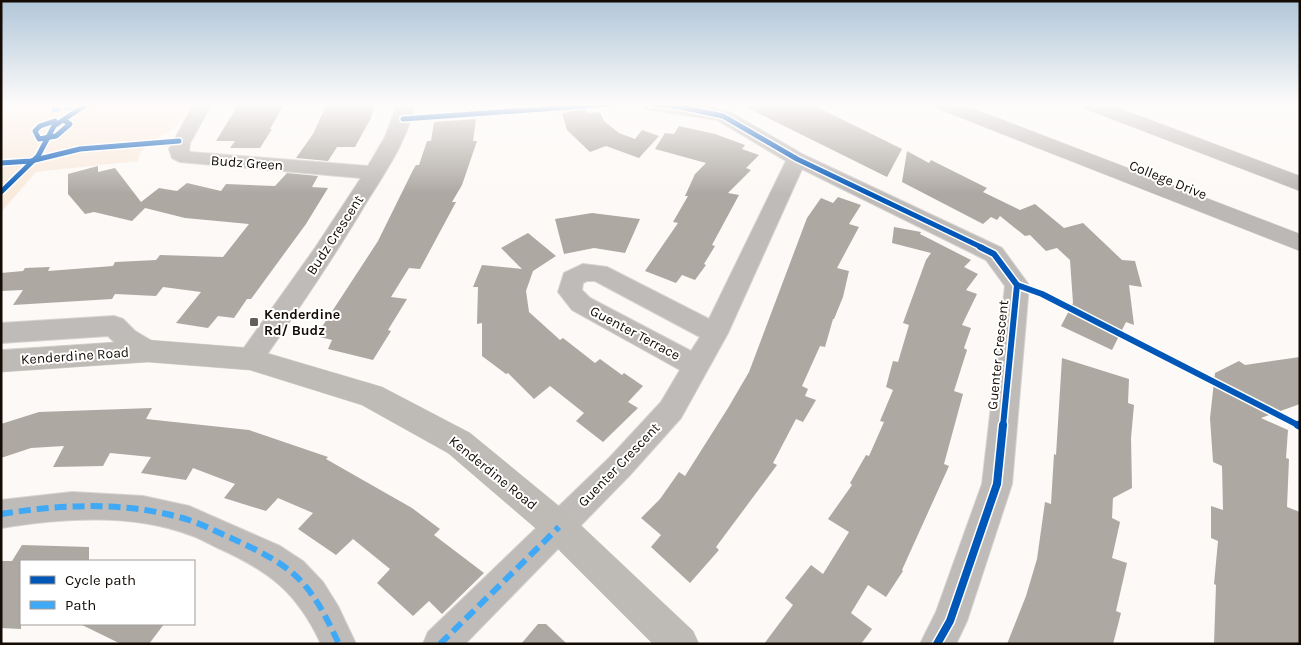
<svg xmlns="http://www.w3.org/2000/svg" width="1301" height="645" viewBox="0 0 1301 645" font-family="Karla,sans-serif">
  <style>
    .green { fill: #f9eadc }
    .building { fill: #ada8a2 }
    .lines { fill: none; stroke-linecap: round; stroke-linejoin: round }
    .street-casing { stroke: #d6d3d0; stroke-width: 2 }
    .secondary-casing { stroke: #d6d3d0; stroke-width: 1 }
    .highway-casing { stroke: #d6d3d0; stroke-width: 1 }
    .street { fill: #bfbbb8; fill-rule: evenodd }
    .secondary { fill: #bebab6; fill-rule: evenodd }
    .highway { fill: #bcb8b5; fill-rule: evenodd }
    .quiet-far1 { stroke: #3fa9f5; stroke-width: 4.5; stroke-dasharray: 8 4.5; stroke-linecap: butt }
    .quiet { stroke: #3fa9f5; stroke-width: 6; stroke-dasharray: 12 6; stroke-linecap: butt }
    .cycleway-far2-casing { stroke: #fff; stroke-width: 8 }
    .cycleway-far1-casing { stroke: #fff; stroke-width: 9 }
    .cycleway-casing { stroke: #fff; stroke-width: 11 }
    .cycleway-far2 { stroke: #0057b8; stroke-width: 5 }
    .cycleway-far1 { stroke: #0057b8; stroke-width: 6 }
    .cycleway { stroke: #0057b8; stroke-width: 8 }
    .poi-dot { fill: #655e59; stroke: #fff; stroke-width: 2 }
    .labels { text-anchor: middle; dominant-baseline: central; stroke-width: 4; stroke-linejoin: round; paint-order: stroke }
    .street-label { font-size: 14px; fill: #130b04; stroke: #fff }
    .poi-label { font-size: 14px; font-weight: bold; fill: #130b04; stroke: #fff; text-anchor: start }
  </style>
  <rect width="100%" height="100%" fill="#fcf9f6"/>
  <path class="green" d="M1,104H187C182,140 144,132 138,161L36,172L1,212Z"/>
  <g class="building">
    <path d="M236,104H284L270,129H272L260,148H230L235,141H216L235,110Z"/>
    <path d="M327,104H375L371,118L355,147H337L328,161L296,158L313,134Z"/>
    <path d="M740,104H811L902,149L887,177Z"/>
    <path d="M585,109L587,113L600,112L604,121L619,133L635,139L642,130L659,136L639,158L606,146L590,152L567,130L562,113Z"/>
    <path d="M476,119L473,141H477L462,185L452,202H456L420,269L409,268L391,297L407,299L388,330L391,331L373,360L328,349L332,340L316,336L378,241L413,170L416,165H419L427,141H431L434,122Z"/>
    <path d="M679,126L715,134L745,145L742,149L759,155L746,168L751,170L728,193L739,195L712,245L715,246L704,264L706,265L695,280L682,275L676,283L645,271L678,223L673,222L688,196H685L695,174L706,163L655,149L665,133L674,134Z"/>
    <path d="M907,151L929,163L931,160L987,188L983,192L1020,210L1035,204L1064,228L1083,223L1122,260L1135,261L1142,287L1129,285L1134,325L1126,322L1112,350L1061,326L1073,303L1070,260L1057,248L1046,251L1030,235L1025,236L1000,216L997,220L991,217L983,224L902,182Z"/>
    <path d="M98,166V172L115,168L141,202L159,188L177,191L187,183L221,191L226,184L275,186L287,173L318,176L312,187L328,188L306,224L251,299H247L234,318L218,316L208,328L176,323L201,292L163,287L156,296L115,294L112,299L13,305L23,290L1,291V273L23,271L25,268L50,267L48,271L113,266L115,262L156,260L160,255L223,257L249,224L185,218L145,208L132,221L94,212L85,214L68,194V174Z"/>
    <path d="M838,197L861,205L849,224L859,227L837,268L849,271L843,297L834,319H833L825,347L820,346L802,386L808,389L805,396L816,400L803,422L796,419L773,463L777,465L716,547L719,550L690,583L651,547L661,535L641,518L660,499L679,472L685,476L728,408L749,372L807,218L821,198L833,203Z"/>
    <path d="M592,213L640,219L625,253L594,248L564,254L555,219Z"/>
    <path d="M894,227L921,232L920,234L971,260L964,267L978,274L966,290L977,294L962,325L971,328L964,348L967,350L954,391L963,394L944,464L949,466L902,570L903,571L886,597L868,585L851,613L872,629L861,644H764L793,605L785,598L811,565L823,574L849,532L828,519L852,485L850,483L866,455L869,456L884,422L880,421L893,390L886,387L893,361L898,362L909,325L903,323L926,260L931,253L892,243Z"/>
    <path d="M528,233L556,256L533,271L526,291L529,312L560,340L563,338L595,363L600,359L622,375L624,373L643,386L628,402L638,408L603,442L576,421L584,413L550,386L534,399L508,373L506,374L482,356V323L477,324L478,287H473L482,265L522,269L501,248Z"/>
    <path d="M1300,357V404L1261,418L1288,430L1286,458L1289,459L1287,507L1300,512V644H1214L1216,585L1214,584L1218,541L1211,538V506L1223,510L1222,466L1213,462L1210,418L1215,373L1239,361L1245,365Z"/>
    <path d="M1062,358L1129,379L1128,403L1134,405L1131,438L1132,488L1113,498L1112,518L1120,522L1112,558L1127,563L1116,611L1121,613L1113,644H1007L1026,596L1037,559L1045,502L1051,504L1054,454L1056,455Z"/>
    <path d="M152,408L146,419L249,430L328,457L326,459L412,508L440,529L434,535L484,573L442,614L429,601L413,616L377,583L390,569L353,539L336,555L298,529L313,513L278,498L266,511L224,498L235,484L193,468L186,480L141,473L151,457L110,453L103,466L53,467L64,446L31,448L1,458V424L39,412Z"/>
    <path d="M22,545L89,547V561H21V629L1,628V561H12Z"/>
    <path d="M80,624H164L149,644H121Z"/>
    <path d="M538,624H546L567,644H521Z"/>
  </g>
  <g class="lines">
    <g class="street-casing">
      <g id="street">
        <path d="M194,104H212L190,143L189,151L191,152L368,166L385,137L397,104H415C407,141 386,171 366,203C333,259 296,313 259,366L250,369L241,366L237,359L241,352L315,248L361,178L180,162L172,158L169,149Z"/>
        <path d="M642,104H692L730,112L804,155L1002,248L1029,285L1012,484L967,621L956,644H920L936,612L982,484L1005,286L986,260L802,169L728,333L681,418L630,475L465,644H423L428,632L610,457L661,402L680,370L572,310L558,292L564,273L583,264L607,267L709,319L786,161L717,120L651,110L644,108ZM587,281H595L700,337L691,351L590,298L582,290L583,283Z"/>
        <path d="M114,316L123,319L135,331L157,344L161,351L157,358C139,364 121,349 108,336L1,343V323Z"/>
        <path d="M72,492L143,496L189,506L280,546L303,561L323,582L338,606L356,644H321C297,592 269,571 218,548C209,544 200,538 190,535C131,513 62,518 1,528V500Z"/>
      </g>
    </g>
    <g class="secondary-casing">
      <path id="secondary" d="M148,340L250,348L382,387L470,433L571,516L693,631L699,644H653L547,538L448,453L362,405L250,370L148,362L1,372V350Z"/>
    </g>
    <g class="highway-casing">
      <g id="highway">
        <path d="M933,104H961L1300,234V251L936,108Z"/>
        <path d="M1080,104H1108L1300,176V191L1083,108Z"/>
      </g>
    </g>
    <use href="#street" class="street"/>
    <use href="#secondary" class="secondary"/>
    <use href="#highway" class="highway"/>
    <path class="quiet-far1" d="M52,110L80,106"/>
    <g class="quiet">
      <path d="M1,514C64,504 128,501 189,520C204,525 217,532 231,538C255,549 281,561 299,579C317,597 328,621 339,644"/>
      <path d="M440,644L559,527"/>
    </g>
    <g class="cycleway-far2-casing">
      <g id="cycleway-far2">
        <path d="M651,104L680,107L723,116L797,159L983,248"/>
        <path d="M403,119L612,104"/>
        <path d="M55,121L40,126L35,131L39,139L56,136L70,124L65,121"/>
        <path d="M1,163L31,161L80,149L179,141"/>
        <path d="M1,192L38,156L54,126L87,104"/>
      </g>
    </g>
    <g class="cycleway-far1-casing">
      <g id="cycleway-far1">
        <path d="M980,247L994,254L1017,285L1003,426"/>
        <path d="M1017,285L1042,294L1300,426"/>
      </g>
    </g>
    <g class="cycleway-casing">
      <g id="cycleway">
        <path d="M1298,425L1300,426"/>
        <path d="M937,644L950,621L997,484L1003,425"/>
      </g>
    </g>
    <use href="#cycleway-far2" class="cycleway-far2"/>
    <use href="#cycleway-far1" class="cycleway-far1"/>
    <use href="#cycleway" class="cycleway"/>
  </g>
  <linearGradient id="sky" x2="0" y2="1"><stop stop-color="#b0c6d8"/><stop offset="0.54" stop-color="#fefcfb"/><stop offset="1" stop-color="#fefcfb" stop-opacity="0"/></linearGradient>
  <rect width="1301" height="194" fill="url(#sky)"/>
  <rect class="poi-dot" x="249" y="317" width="10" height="10" rx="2.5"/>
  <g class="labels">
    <g class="street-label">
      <text transform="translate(247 163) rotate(4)">Budz Green</text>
      <text transform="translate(1168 180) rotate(22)">College Drive</text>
      <text transform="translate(335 235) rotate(-57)">Budz Crescent</text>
      <text transform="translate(635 333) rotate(28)">Guenter Terrace</text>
      <text transform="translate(998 355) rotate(-84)">Guenter Crescent</text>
      <text transform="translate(75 356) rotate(-4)">Kenderdine Road</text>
      <text transform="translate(619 465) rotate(-46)">Guenter Crescent</text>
      <text transform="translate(493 473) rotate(39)">Kenderdine Road</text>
    </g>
    <g class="poi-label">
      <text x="264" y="314">Kenderdine<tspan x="264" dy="16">Rd/ Budz</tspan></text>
    </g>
  </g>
  <rect width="1301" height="645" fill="none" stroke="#130b04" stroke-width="5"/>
  <rect x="20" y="560" width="175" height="65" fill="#ffffff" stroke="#a19d9b"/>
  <rect x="30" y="576" width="25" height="8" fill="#0057b8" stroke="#a19d9b"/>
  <text x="65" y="585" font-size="15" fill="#130b04">Cycle path</text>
  <rect x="30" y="601" width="25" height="8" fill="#3fa9f5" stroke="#a19d9b"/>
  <text x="65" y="610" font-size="15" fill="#130b04">Path</text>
</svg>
